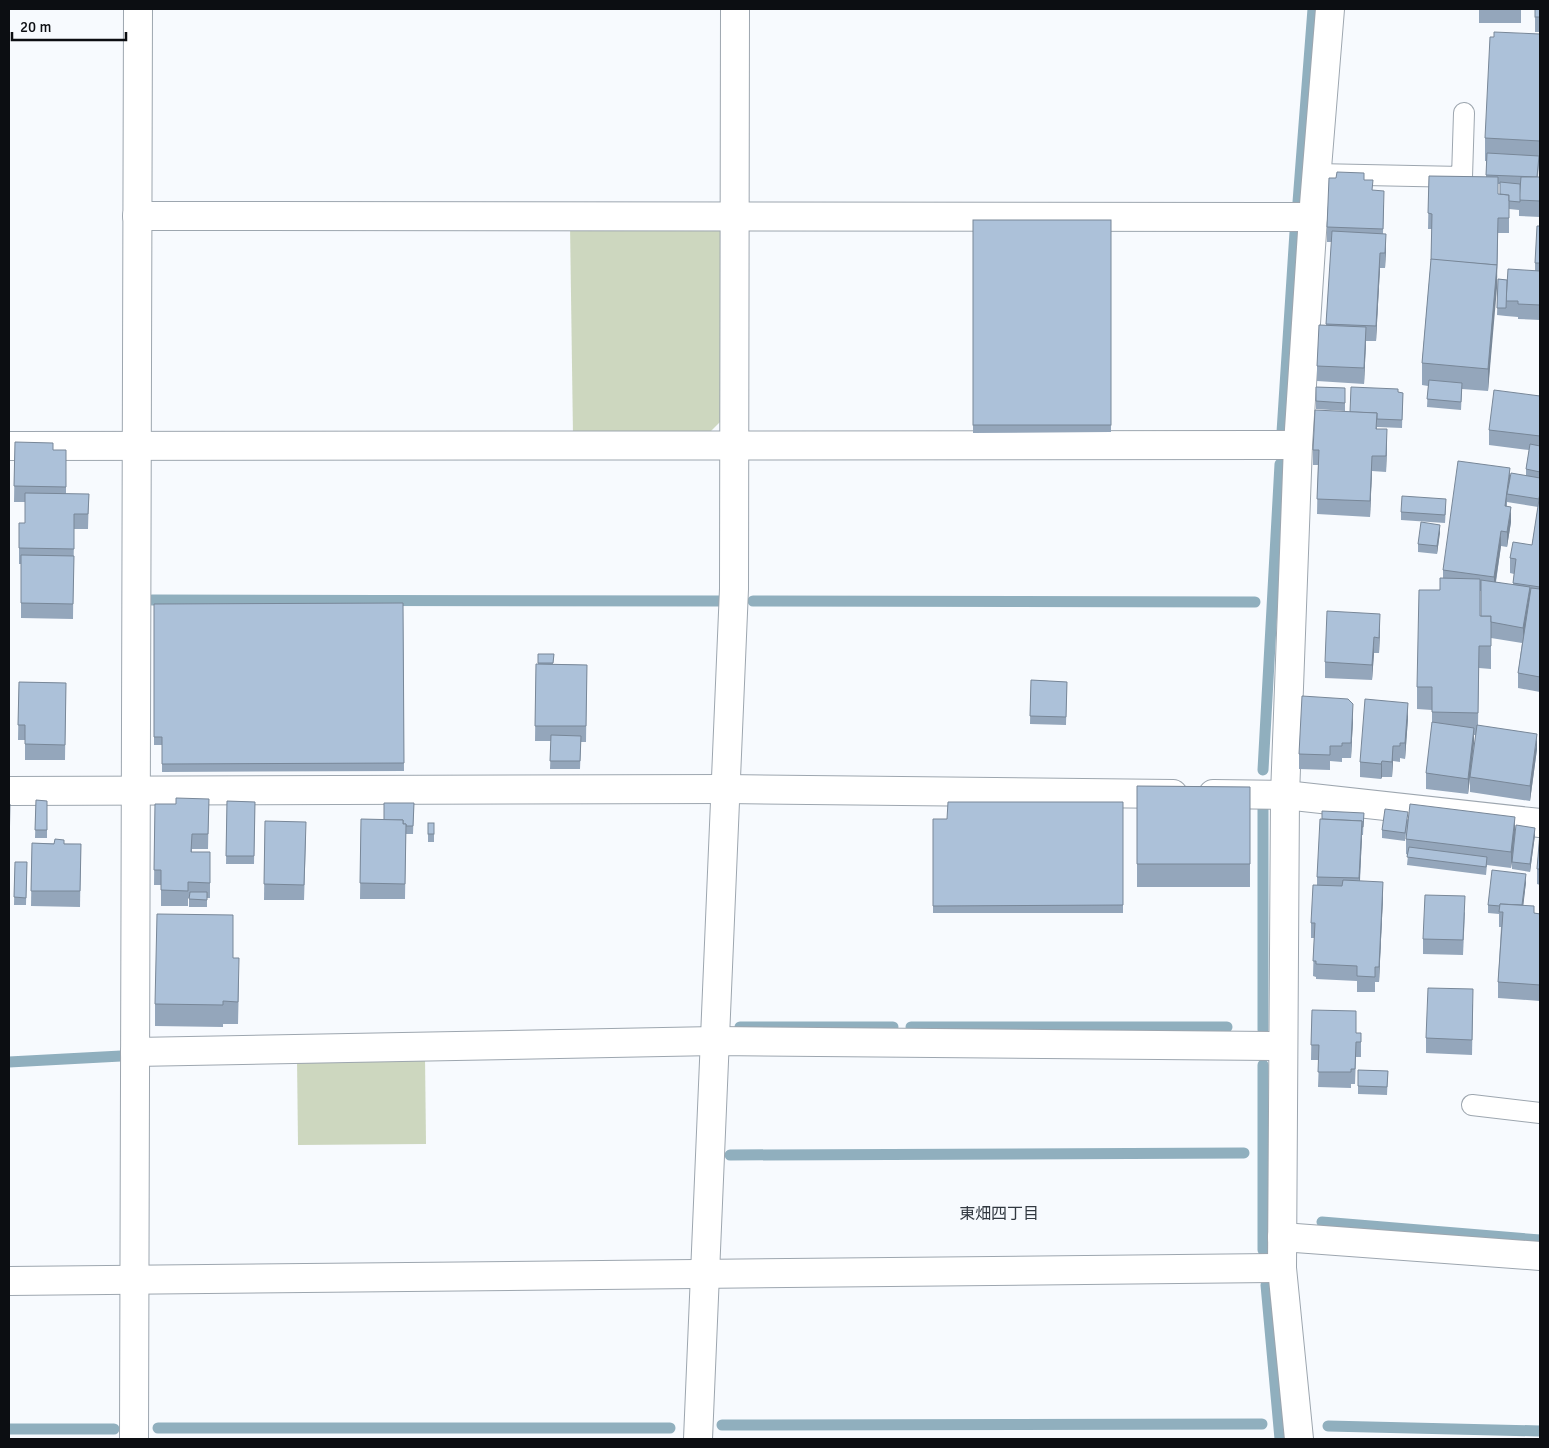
<svg xmlns="http://www.w3.org/2000/svg" width="1549" height="1448" viewBox="0 0 1549 1448" font-family="Signika,'Noto Sans JP',sans-serif">
  <style>
    .green { fill: #cdd7bf }
    .lines { fill: none; stroke-linecap: round; stroke-linejoin: round }
    .stream { stroke: #90afbe; stroke-width: 11 }
    .service-casing { stroke: #9da6af; stroke-width: 22 }
    .minor-casing { stroke: #9da6af; stroke-width: 30 }
    .service { stroke: #fff; stroke-width: 20 }
    .minor { stroke: #fff; stroke-width: 28 }
    .wall { fill: #94a6bb; fill-rule: evenodd }
    .shaded-wall { fill: #788798 }
    .building { fill: #acc1d9; stroke: #788798 }
    .labels { text-anchor: middle; dominant-baseline: central; stroke-width: 4; stroke-linejoin: round; paint-order: stroke }
    .neighbourhood-label { font-size: 16px; fill: #313840; stroke: #f7fafe }
  </style>
  <rect width="100%" height="100%" fill="#f7fafe"/>
  <g class="green">
    <path d="M570,224H712L725,235L722,420L708,434L573,435Z"/>
    <path d="M425,1056L426,1144L298,1145L297,1058Z"/>
  </g>
  <g class="lines">
    <g class="stream">
      <path d="M1298,202L1313,9"/>
      <path d="M1282,432L1295,232"/>
      <path d="M152,600L721,601"/>
      <path d="M753,601L1255,602"/>
      <path d="M1263,770L1280,464"/>
      <path d="M740,1027H893"/>
      <path d="M911,1027H1227"/>
      <path d="M1263,1030V808"/>
      <path d="M9,1062L121,1056"/>
      <path d="M730,1155L1244,1153"/>
      <path d="M1322,1222L1540,1240"/>
      <path d="M1263,1250V1065"/>
      <path d="M1266,1285L1280,1439"/>
      <path d="M722,1425L1262,1424"/>
      <path d="M1328,1426L1540,1431"/>
      <path d="M158,1428H670"/>
      <path d="M9,1429H114"/>
    </g>
    <g class="service-casing">
      <g id="service">
        <path d="M1316,174L1462,177L1464,113"/>
        <path d="M1472,1105L1540,1113"/>
      </g>
    </g>
    <g class="minor-casing">
      <g id="minor">
        <path d="M137,216L1313,217"/>
        <path d="M9,446L1298,445"/>
        <path d="M9,791L726,789L1173,794"/>
        <path d="M1213,794L1285,795L1540,823"/>
        <path d="M135,1052L715,1041L1283,1046"/>
        <path d="M1282,1237L1540,1256"/>
        <path d="M9,1281L1282,1268"/>
        <path d="M134,1439L138,9"/>
        <path d="M698,1439L734,589L735,9"/>
        <path d="M1299,1439L1282,1268L1285,795L1298,445L1313,217L1330,9"/>
      </g>
    </g>
    <use href="#service" class="service"/>
    <use href="#minor" class="minor"/>
  </g>
  <g class="wall">
    <rect x="1479" y="9" width="42" height="14"/>
    <rect x="1535" y="9" width="5" height="23"/>
    <path d="M1540,34V164H1539L1538,177H1540V217L1519,216V210L1509,209V233H1498L1497,265L1488,391L1462,389L1461,410L1427,407L1428,386L1422,385V363L1431,260L1432,229H1428L1429,176L1486,177V161H1485V138ZM1498,184H1500V194H1498Z"/>
    <path d="M1364,180L1384,206L1383,233L1386,249L1385,268H1380L1376,341H1366L1364,384L1317,381V366L1326,325L1332,242H1327V227Z"/>
    <path d="M973,220H1111V432L973,433Z"/>
    <path d="M1540,226V320L1518,319V317L1506,316V306V316L1497,315L1498,279L1507,280L1535,271V263Z"/>
    <path d="M1316,387L1345,388V411L1316,409Z"/>
    <path d="M1398,392L1403,393L1402,428L1377,427V429L1387,445L1386,472L1372,471L1370,517L1317,514L1318,465H1313V450L1350,412Z"/>
    <path d="M1540,396V692L1518,688V673L1522,643L1491,638V669L1479,668L1478,725L1537,749L1530,801L1470,792V778L1468,794L1426,789V773L1432,727V710L1417,709V687L1440,590L1443,578V570L1510,481L1526,476V469L1529,450L1489,445V430ZM1507,500V502L1538,507L1532,545L1510,558V573L1514,574L1513,585L1496,582L1501,546L1507,547L1511,522L1507,506ZM1480,591H1481V616H1480ZM1474,735H1476L1471,772L1474,743Z"/>
    <path d="M15,442L53,450H66V494H89L88,529H74L73,619L21,618V564H19V523H25V502H14Z"/>
    <path d="M1446,506L1445,523L1401,520V512Z"/>
    <path d="M1440,532L1437,554L1418,552V544Z"/>
    <path d="M403,603L404,771L162,772V745H154V604Z"/>
    <path d="M1380,629L1379,653H1374L1372,680L1325,678V662Z"/>
    <path d="M538,654H554L553,664L587,665L586,742H581L580,769H550L551,741H535L536,664H538Z"/>
    <path d="M1031,680L1067,682L1066,725L1030,724Z"/>
    <path d="M19,682L66,683L65,760H25V740H18Z"/>
    <path d="M1408,718L1405,759L1400,758V762L1393,761L1392,777H1382L1381,779L1360,777V762Z"/>
    <path d="M1353,719L1351,758H1342V762L1330,761V770L1299,769V754Z"/>
    <path d="M1137,786L1250,787V887H1137Z"/>
    <path d="M209,799L208,849H192V852H210V898H207V907H189V898H188V906H161V885H154L155,804H176Z"/>
    <path d="M36,800L47,801V838H35Z"/>
    <path d="M227,801L255,802L254,864H226Z"/>
    <path d="M1123,802V913H933V819H947Z"/>
    <path d="M414,803L413,834H406L405,899H360L361,819L384,820Z"/>
    <path d="M1364,813L1363,835H1362L1360,881L1383,897L1379,982H1375V992H1357V981L1316,979V977L1313,976L1314,938H1311V923L1317,885V877Z"/>
    <path d="M1408,819L1535,835L1530,872L1512,869V862L1511,868L1487,865L1486,875L1407,865L1408,855L1406,854V839L1407,826L1405,841L1382,838V830Z"/>
    <path d="M265,821L306,837L304,900H264Z"/>
    <rect x="428" y="823" width="6" height="19"/>
    <path d="M1540,832V885L1537,884V869Z"/>
    <path d="M32,843L81,844L80,907L31,906Z"/>
    <path d="M15,862H27L26,905H14Z"/>
    <path d="M1526,882L1523,905L1534,913L1540,914V1001L1498,998V982L1501,927H1499V914L1488,913V905Z"/>
    <path d="M1465,912L1463,955L1423,954V939Z"/>
    <path d="M233,958L239,981L238,1024H223V1027L155,1026V1004Z"/>
    <path d="M1473,1004L1472,1055L1426,1053V1038Z"/>
    <path d="M1312,1010L1356,1033H1361V1057H1356L1355,1084H1351V1088L1318,1087L1319,1060H1311Z"/>
    <path d="M1358,1070L1388,1071L1387,1095L1358,1094Z"/>
  </g>
  <g class="shaded-wall">
    <path d="M1498,218L1497,288L1488,391V369Z"/>
    <path d="M1386,234V249L1385,268V253Z"/>
    <path d="M1380,253V268L1376,341V326Z"/>
    <path d="M1366,327V342L1364,384V368Z"/>
    <path d="M1387,429V445L1386,472V456Z"/>
    <path d="M1372,456V471L1370,517V501Z"/>
    <path d="M1510,468V483L1507,494L1505,521V506Z"/>
    <path d="M1511,507V522L1507,547V532Z"/>
    <path d="M1440,525V532L1437,554V546Z"/>
    <path d="M1501,531V546L1494,593V577Z"/>
    <path d="M1530,587V603L1523,643V628Z"/>
    <path d="M1380,614V629L1379,653V638Z"/>
    <path d="M1374,637V653L1372,680V665Z"/>
    <path d="M1408,703V718L1405,759V743Z"/>
    <path d="M1353,704V719L1351,758V743Z"/>
    <path d="M1474,728V743L1468,794V779Z"/>
    <path d="M1537,734V749L1530,801V786Z"/>
    <path d="M1393,746V761L1392,777V762Z"/>
    <path d="M1382,761V777L1381,779V764Z"/>
    <path d="M1515,817V832L1511,868V852Z"/>
    <path d="M1362,821V837L1359,894V878Z"/>
    <path d="M1535,828V835L1530,872V864Z"/>
    <path d="M1526,874V882L1522,917V909Z"/>
    <path d="M1383,882V897L1379,982V967Z"/>
  </g>
  <g class="building">
    <rect x="1535" y="9" width="5" height="8"/>
    <path d="M1494,32L1540,34V141L1485,138L1490,37H1494Z"/>
    <path d="M1487,153L1539,156L1537,177L1486,175Z"/>
    <path d="M1337,172L1364,173V180H1373L1372,190L1384,191L1383,229L1327,227L1329,178H1336Z"/>
    <path d="M1429,176L1498,177V194L1509,195V218H1498L1497,265L1431,260L1432,214L1428,213Z"/>
    <path d="M1521,177H1540V201L1519,200Z"/>
    <path d="M1500,182L1520,184V202L1509,201V195L1500,194Z"/>
    <rect x="973" y="220" width="138" height="205"/>
    <path d="M1537,226H1540V263H1535Z"/>
    <path d="M1332,231L1386,234L1385,253H1380L1376,326L1326,324Z"/>
    <path d="M1431,259L1497,265L1488,369L1422,363Z"/>
    <path d="M1508,269L1540,271V305L1518,304V301H1506Z"/>
    <path d="M1498,279L1507,280L1506,308H1497Z"/>
    <path d="M1319,325L1366,327L1364,368L1317,366Z"/>
    <path d="M1429,380L1462,383L1461,402L1427,399Z"/>
    <path d="M1316,387L1345,388V403L1316,401Z"/>
    <path d="M1351,387L1398,389V392L1403,393L1402,420L1377,419V413L1350,412Z"/>
    <path d="M1494,390L1540,396V436L1489,430Z"/>
    <path d="M1315,410L1377,413L1376,429H1387L1386,456H1372L1370,501L1317,499L1319,450H1313Z"/>
    <path d="M15,442L53,443V450H66V487L14,486Z"/>
    <path d="M1530,444L1540,446V472L1526,469Z"/>
    <path d="M1458,461L1510,468L1505,506L1511,507L1507,532L1501,531L1494,577L1443,570Z"/>
    <path d="M1511,473L1540,478V493L1539,499L1507,494Z"/>
    <path d="M25,493L89,494L88,514H74V549L19,548V523H25Z"/>
    <path d="M1540,493V587L1513,583L1516,559L1510,558L1513,542L1532,545Z"/>
    <path d="M1402,496L1446,499L1445,515L1401,512Z"/>
    <path d="M1421,522L1440,525L1437,546L1418,544Z"/>
    <path d="M21,555L74,556L73,604L21,603Z"/>
    <path d="M1440,578L1480,579V616H1491V646H1479L1478,713L1432,712V687H1417L1419,590H1440Z"/>
    <path d="M1481,580L1530,587L1523,628L1491,622V616H1481Z"/>
    <path d="M1531,588L1540,589V677L1518,673Z"/>
    <path d="M403,603L404,763L162,764V737H154V604Z"/>
    <path d="M1327,611L1380,614L1379,638L1374,637L1372,665L1325,662Z"/>
    <path d="M538,654H554L553,663H538Z"/>
    <path d="M536,664L587,665L586,726H535Z"/>
    <path d="M1031,680L1067,682L1066,717L1030,716Z"/>
    <path d="M19,682L66,683L65,745L25,744V725H18Z"/>
    <path d="M1302,696L1348,699L1353,704L1351,743H1342V746H1330V755L1299,754Z"/>
    <path d="M1365,699L1408,703L1405,743H1400V746H1393L1392,762L1382,761L1381,764L1360,762Z"/>
    <path d="M1432,722L1474,728L1468,779L1426,773Z"/>
    <path d="M1477,725L1537,734L1530,786L1470,777Z"/>
    <path d="M551,735L581,736L580,761H550Z"/>
    <path d="M1137,786L1250,787V864H1137Z"/>
    <path d="M176,798L209,799L208,834H192L191,852H210V883L188,882V891L161,890V870H154L155,804H176Z"/>
    <path d="M36,800L47,801V830H35Z"/>
    <path d="M227,801L255,802L254,856H226Z"/>
    <path d="M948,802H1123V905L933,906V819H947Z"/>
    <path d="M384,803H414L413,826H406V824H403V820H384Z"/>
    <path d="M9,804H10L9,849Z"/>
    <path d="M1410,804L1515,817L1511,852L1406,839Z"/>
    <path d="M1385,809L1408,812L1405,833L1382,830Z"/>
    <path d="M1322,811L1364,813L1363,827H1362V821L1322,819Z"/>
    <path d="M361,819L403,820V824H406L405,884L360,883Z"/>
    <path d="M1320,819L1362,821L1359,878L1317,877Z"/>
    <path d="M265,821L306,822L304,885L264,884Z"/>
    <rect x="428" y="823" width="6" height="11"/>
    <path d="M1516,825L1535,828L1530,864L1512,862Z"/>
    <path d="M1540,832V869H1537Z"/>
    <path d="M55,839L64,840V844H81L80,891H31L32,843L54,844Z"/>
    <path d="M1409,847L1487,857L1486,867L1407,857Z"/>
    <path d="M15,862H27L26,898L14,897Z"/>
    <path d="M1492,870L1526,874L1522,905L1500,904V906L1488,905Z"/>
    <path d="M1343,880L1383,882L1379,967H1375V977L1357,976V966L1316,964V961H1313L1315,923H1311L1313,885L1342,886Z"/>
    <path d="M190,892H207V900L189,899Z"/>
    <path d="M1425,895L1465,896L1463,940L1423,939Z"/>
    <path d="M1500,904L1534,906V913L1540,914V985L1498,982L1503,912H1499Z"/>
    <path d="M157,914L233,915V958H239L238,1002L223,1001V1005L155,1004Z"/>
    <path d="M1428,988L1473,989L1472,1040L1426,1038Z"/>
    <path d="M1312,1010L1356,1011V1033H1361V1042H1356L1355,1069H1351V1072H1318L1319,1045H1311Z"/>
    <path d="M1358,1070L1388,1071L1387,1087L1358,1086Z"/>
  </g>
  <g class="labels">
    <g class="neighbourhood-label">
      <text x="999" y="1214">東畑四丁目</text>
    </g>
  </g>
  <rect width="1549" height="1448" fill="none" stroke="#0c0e12" stroke-width="20"/>
  <path d="M12 32v8h114v-8" fill="none" stroke="#0c0e12" stroke-width="2.5"/>
  <text x="20" y="32" font-size="15" fill="#0c0e12" stroke="#f7fafe" stroke-width="4" paint-order="stroke">20 m</text>
</svg>
